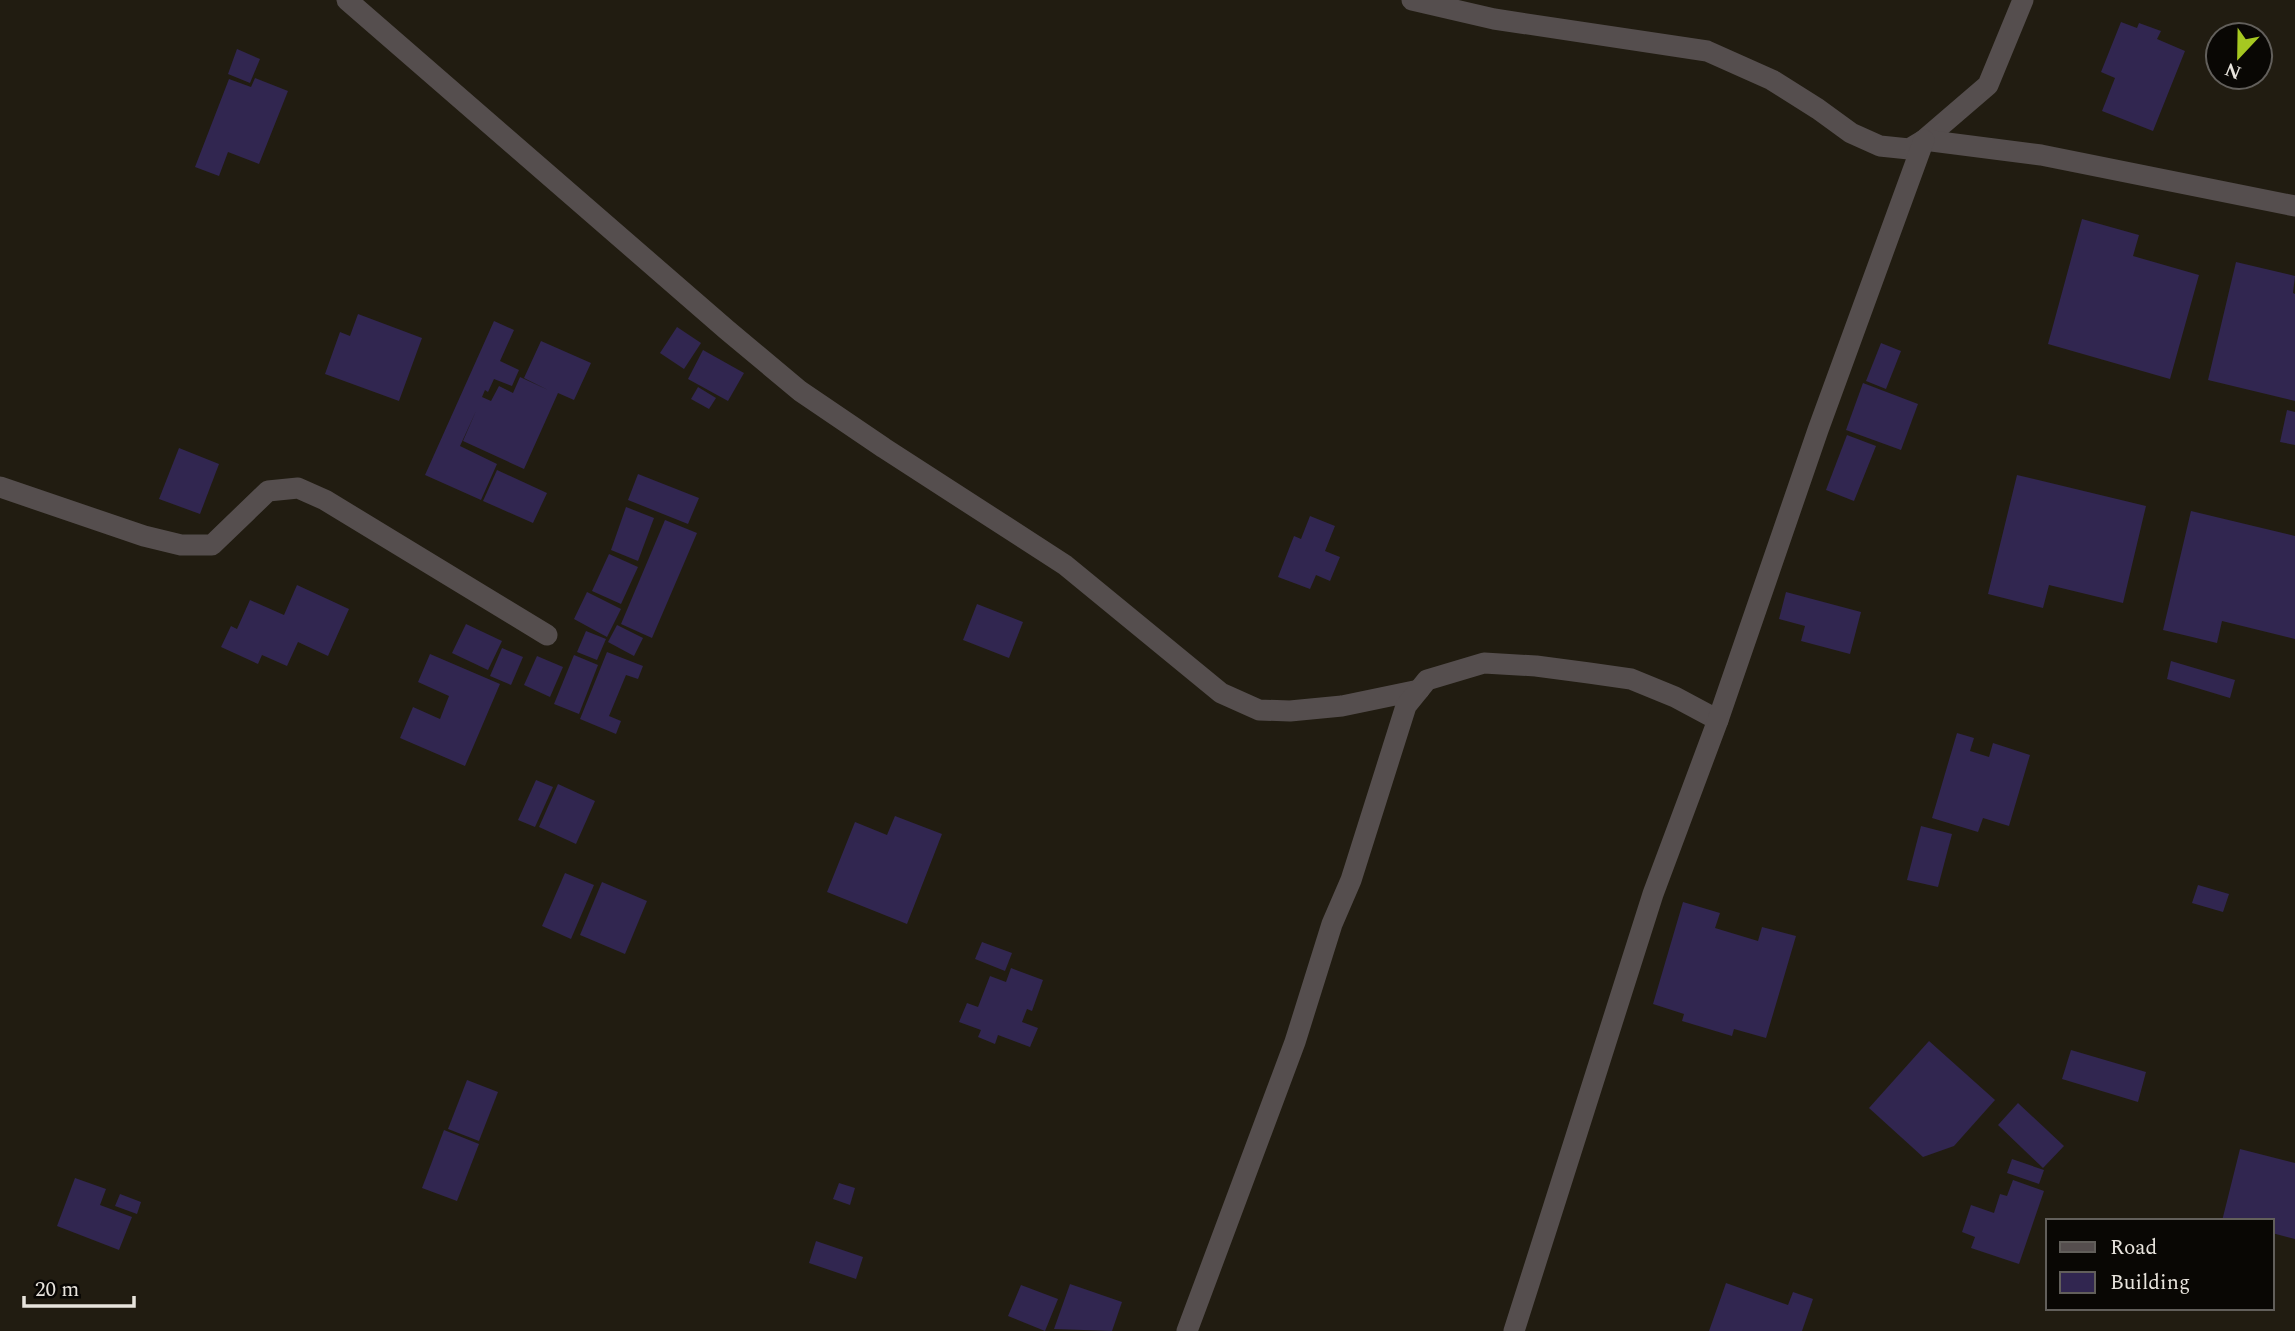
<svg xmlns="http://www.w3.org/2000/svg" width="2295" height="1331" viewBox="0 0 2295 1331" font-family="Spectral,serif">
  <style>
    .building { fill: #312650 }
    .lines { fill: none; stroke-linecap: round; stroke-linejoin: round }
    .minor { stroke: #554e4e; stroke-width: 21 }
  </style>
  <rect width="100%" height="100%" fill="#211c11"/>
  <g class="building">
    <path d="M2121,22L2137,28L2139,23L2161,31L2157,39L2185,51L2153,131L2102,111L2115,78L2101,72Z"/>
    <path d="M237,49L260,59L250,83L228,74Z"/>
    <path d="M255,78L288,91L259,164L228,152L219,176L195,167L229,79L251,87Z"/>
    <path d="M2082,219L2139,235L2133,256L2199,275L2170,379L2048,344Z"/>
    <path d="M2236,262L2295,276L2293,293L2295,294V401L2208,380Z"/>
    <path d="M358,314L422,338L399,401L325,374L340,332L350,336Z"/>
    <path d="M494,321L514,330L500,361L519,370L512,386L494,379L488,392L485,390L482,397L491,401L499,386L513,393L520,377L548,390L524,378L541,341L591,363L574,400L558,393L524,469L463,441L476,411L460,446L497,464L481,500L425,475Z"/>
    <path d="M677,327L701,343L684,369L660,353Z"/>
    <path d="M1881,343L1901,351L1886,389L1866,381Z"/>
    <path d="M703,350L744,373L728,401L688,379Z"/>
    <path d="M1863,383L1918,404L1901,450L1846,430Z"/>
    <path d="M698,387L716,398L709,409L691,399Z"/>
    <path d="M2287,410L2295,412V445L2280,442Z"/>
    <path d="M1847,435L1876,446L1854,501L1826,490Z"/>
    <path d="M179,448L219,464L200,514L159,499Z"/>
    <path d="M497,470L547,493L533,523L483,501Z"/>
    <path d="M638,474L699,498L688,524L628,500Z"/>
    <path d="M2017,475L2146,506L2123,603L2049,585L2043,608L1988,594Z"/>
    <path d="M626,507L654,518L638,561L611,550Z"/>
    <path d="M2191,511L2295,536V639L2222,621L2217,643L2163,630Z"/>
    <path d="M1310,516L1335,526L1325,551L1340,557L1330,581L1316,575L1310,589L1278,577L1294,536L1301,539Z"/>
    <path d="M665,520L697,533L652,638L621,624Z"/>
    <path d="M609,554L638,567L621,604L592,591Z"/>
    <path d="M297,585L349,609L328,656L298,642L287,666L262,655L258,664L221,647L231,626L237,629L250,600L284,615Z"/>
    <path d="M587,592L621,609L607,637L574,619Z"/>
    <path d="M1786,592L1861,612L1850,654L1801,641L1805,626L1779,619Z"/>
    <path d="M977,604L1023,622L1009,658L963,640Z"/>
    <path d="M466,624L502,641L488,670L452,653Z"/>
    <path d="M617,625L643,638L634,656L608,642Z"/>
    <path d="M586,631L606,639L597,660L577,652Z"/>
    <path d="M502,648L523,657L511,685L490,676Z"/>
    <path d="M607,652L643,666L638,679L626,675L609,716L621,721L616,734L580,719Z"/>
    <path d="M430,654L500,684L465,766L400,738L413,707L440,719L449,696L418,682Z"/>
    <path d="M574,655L598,665L579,714L554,704Z"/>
    <path d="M537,656L563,667L550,697L524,685Z"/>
    <path d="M2171,661L2235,680L2230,698L2167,679Z"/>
    <path d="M1957,733L1974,738L1970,751L1989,757L1993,743L2030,755L2009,826L1983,818L1978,832L1932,818Z"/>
    <path d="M536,780L553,787L535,827L518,820Z"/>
    <path d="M558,784L595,801L576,844L539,827Z"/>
    <path d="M895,816L942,834L907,924L827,892L855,822L887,835Z"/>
    <path d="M1921,826L1952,834L1938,887L1907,880Z"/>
    <path d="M565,873L594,885L571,939L542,926Z"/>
    <path d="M602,882L647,901L625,954L580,935Z"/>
    <path d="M2198,885L2229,894L2223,912L2192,903Z"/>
    <path d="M1683,902L1720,913L1715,928L1758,941L1762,927L1796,936L1766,1038L1734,1029L1732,1036L1682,1021L1684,1014L1653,1004Z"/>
    <path d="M982,942L1012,953L1005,971L975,959Z"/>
    <path d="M1011,968L1043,980L1032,1011L1027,1009L1022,1022L1038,1028L1030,1047L998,1035L995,1044L978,1037L981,1030L959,1022L967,1003L978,1007L990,976L1006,982Z"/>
    <path d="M1929,1041L1995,1100L1954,1146L1923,1157L1869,1108Z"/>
    <path d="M2071,1050L2146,1072L2138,1102L2062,1079Z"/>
    <path d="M467,1080L498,1092L479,1141L448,1129Z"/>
    <path d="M2018,1103L2064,1146L2043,1168L1998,1125Z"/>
    <path d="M444,1130L479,1144L457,1201L422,1188Z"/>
    <path d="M2240,1149L2295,1163V1239L2272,1233V1221H2222Z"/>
    <path d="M2012,1159L2044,1170L2039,1184L2007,1173Z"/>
    <path d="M75,1178L106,1189L100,1205L132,1217L119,1250L57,1226Z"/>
    <path d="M2013,1180L2044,1191L2019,1264L1971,1248L1975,1237L1962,1232L1971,1205L1994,1213L2000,1194L2007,1196Z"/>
    <path d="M839,1183L855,1188L850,1205L833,1199Z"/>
    <path d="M120,1194L141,1202L137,1214L115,1206Z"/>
    <path d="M816,1241L863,1257L856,1279L809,1263Z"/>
    <path d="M1726,1283L1788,1305L1793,1292L1813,1299L1802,1331H1709Z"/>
    <path d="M1070,1284L1122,1302L1112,1331L1054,1329Z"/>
    <path d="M1021,1285L1058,1299L1045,1331L1008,1316Z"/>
  </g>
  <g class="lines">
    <g class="minor">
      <path d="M347,0L727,330L800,391L884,448L1065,565L1221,693L1259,710L1290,711L1342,706L1419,690"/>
      <path d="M1412,0L1494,19L1707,51L1772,80L1818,109L1851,133L1880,146L1909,149L1924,140L1988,85L2023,0"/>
      <path d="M1924,140L2041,155L2295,206"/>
      <path d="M0,487L144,536L181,545H212L268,491L298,488L325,500L547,635"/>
      <path d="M1187,1331L1295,1042L1332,924L1351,880L1406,706L1427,680L1484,663L1536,666L1589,673L1631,679L1675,697L1718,720"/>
      <path d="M1514,1331L1653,894L1718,720L1818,430L1924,140"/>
    </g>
  </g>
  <rect x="2046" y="1219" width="228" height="91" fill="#090704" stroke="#625f5b" stroke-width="2"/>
  <rect x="2060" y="1242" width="35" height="10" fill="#554e4e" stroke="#625f5b" stroke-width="2"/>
  <text x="2110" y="1254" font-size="21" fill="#e8e4dd">Road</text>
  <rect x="2060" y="1272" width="35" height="21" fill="#312650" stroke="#625f5b" stroke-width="2"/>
  <text x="2110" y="1289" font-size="21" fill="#e8e4dd">Building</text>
  <g transform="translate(2239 56) rotate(202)"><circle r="33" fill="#090704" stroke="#625f5b" stroke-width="2"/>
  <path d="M0-5L12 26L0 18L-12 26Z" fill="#a6c821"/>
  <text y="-10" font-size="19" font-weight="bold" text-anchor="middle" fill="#e8e4dd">N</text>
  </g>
  <path d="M24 1296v10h110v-10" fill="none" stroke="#e8e4dd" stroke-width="3.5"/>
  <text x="35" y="1296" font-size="21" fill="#e8e4dd" stroke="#090704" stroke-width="5" paint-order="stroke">20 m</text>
</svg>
